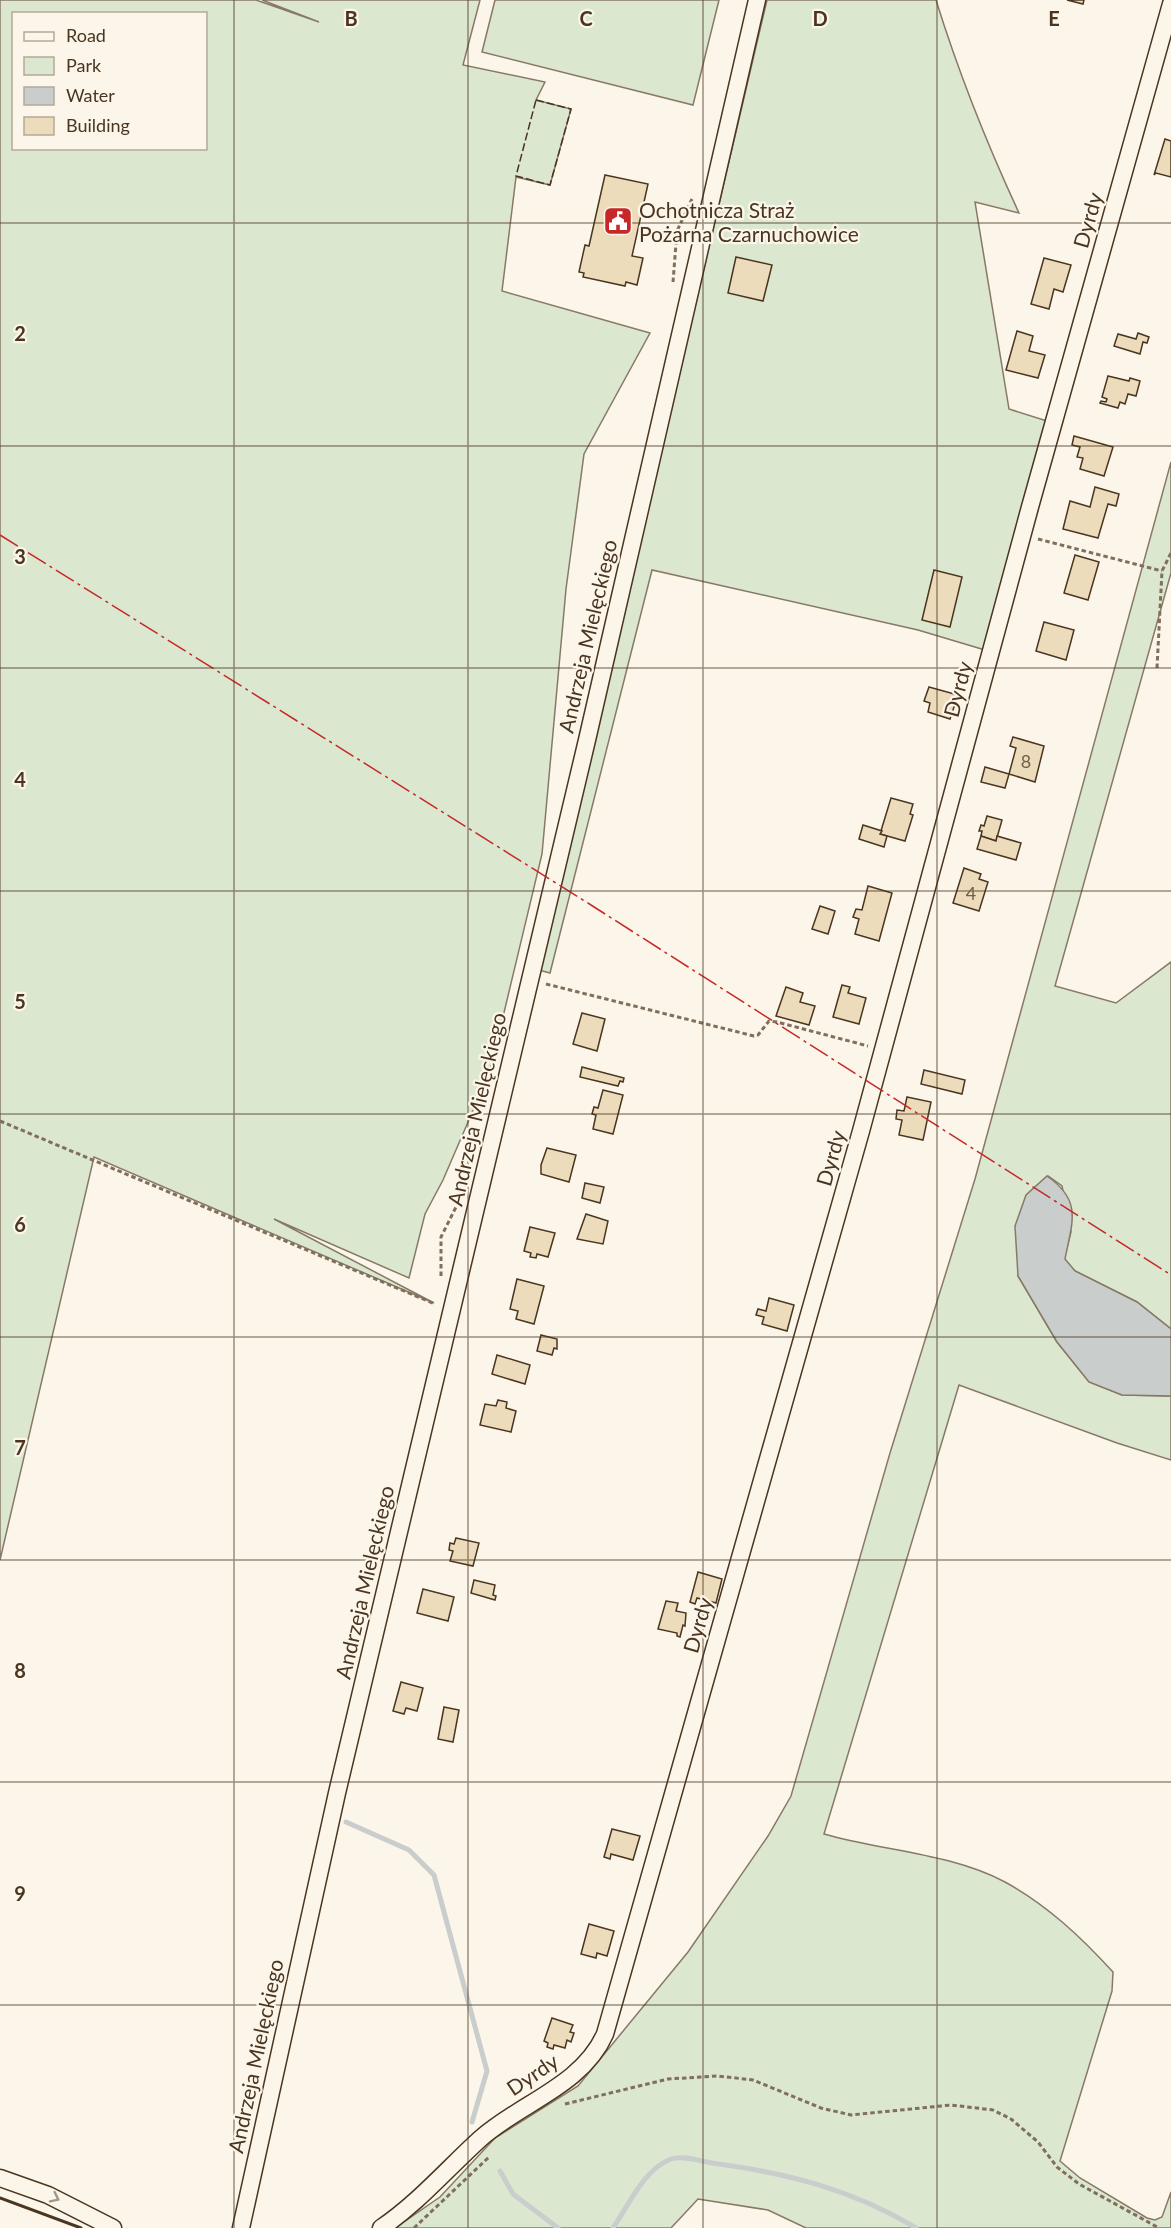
<svg xmlns="http://www.w3.org/2000/svg" width="1171" height="2228" viewBox="0 0 1171 2228" font-family="Lato,sans-serif">
  <style>
    .green { fill: #dce7d0; stroke: #887966; stroke-width: 1.5; fill-rule: evenodd }
    .water { fill: #c9cecd; stroke: #887966; stroke-width: 1.5 }
    .lines { fill: none; stroke-linecap: round; stroke-linejoin: round }
    .stream { stroke: #c9cecd; stroke-width: 5 }
    .building { fill: #ecdcbc; stroke: #4a3520; stroke-width: 1.5 }
    .minor-casing { stroke: #4a3520; stroke-width: 19 }
    .path { stroke: #7f6f5c; stroke-width: 3; stroke-dasharray: 4.5 3; stroke-linecap: butt }
    .minor { stroke: #fbf6e9; stroke-width: 16 }
    .fence { stroke: #4a3520; stroke-width: 1.5; stroke-dasharray: 8 3; stroke-linecap: butt }
    .wall { stroke: #4a3520; stroke-width: 3 }
    .power { stroke: #c62828; stroke-width: 1.5; stroke-dasharray: 21 4.5 3 4.5; stroke-linecap: butt }
    .oneway { stroke: #a29684 }
    .grid { fill: none; stroke: #4a3520; stroke-width: 1.5; stroke-opacity: 0.55 }
    .labels { text-anchor: middle; dominant-baseline: central; stroke-width: 4.5; stroke-linejoin: round; paint-order: stroke }
    .number-label { font-size: 18px; fill: #725f47 }
    .poi-label { font-size: 21px; fill: #4a3520; stroke: #fbf6e9; text-anchor: start }
    .street-label { font-size: 21px; fill: #4a3520; stroke: #fbf6e9 }
    .grid-label { font-size: 20px; text-anchor: middle; font-weight: bold; fill: #4a3520; stroke: #fbf6e9; stroke-width: 4.5; stroke-linejoin: round; paint-order: stroke }
  </style>
  <rect width="100%" height="100%" fill="#fbf6e9"/>
  <g class="green">
    <path d="M0,0H256L319,22L262,0H480L463,65L545,82L536,100L571,109L550,185L516,177L502,291L650,333L584,454L566,589L542,854L490,1071L443,1180L425,1214L409,1278L274,1219L434,1303L94,1157L0,1560ZM14,14H206V148H14Z"/>
    <path d="M495,0H719L693,105L482,52Z"/>
    <path d="M767,0H936C959,74 987,144 1019,213L975,202L1009,409L1047,421L985,650L918,630L652,570L550,973L539,970Z"/>
    <path d="M1171,462V573L1055,986L1116,1003L1171,962V1329L1137,1302L1075,1271L1064,1259L1071,1232L1062,1186L1048,1176L1018,1276L1057,1342L1089,1382L1122,1395L1171,1396V1460L1117,1443L959,1385L824,1834C883,1851 950,1853 1005,1882C1047,1905 1081,1937 1113,1972L1112,1991L1060,2161L1080,2178L1147,2218L1155,2220L1162,2217L1171,2192V2228H806L768,2210L698,2199L671,2228H395L440,2197L495,2138L578,2086L688,1952L768,1836L791,1796L890,1453L975,1179Z"/>
  </g>
  <path class="water" d="M1047,1176C1083,1201 1072,1222 1065,1259L1075,1271L1137,1302L1171,1329V1396L1122,1395L1089,1382L1057,1342L1018,1276L1015,1226L1026,1195Z"/>
  <g class="lines">
    <g class="stream">
      <path d="M346,1822L409,1850L434,1875L487,2071L472,2122"/>
      <path d="M500,2171L513,2194L558,2228"/>
      <path d="M613,2228C629,2205 644,2169 671,2159C681,2155 701,2161 712,2163C786,2173 852,2189 916,2228"/>
    </g>
  </g>
  <g class="building">
    <path d="M1067,0H1084L1083,4Z"/>
    <path d="M1165,139L1171,141V177L1156,173L1154,175Z"/>
    <path d="M605,175L648,184L632,256L643,258L637,285L626,282L625,286L583,277L584,273L579,272L585,245L589,246Z"/>
    <path d="M736,257L772,265L763,301L728,293Z"/>
    <path d="M1044,258L1071,265L1063,292L1054,289L1049,309L1031,304Z"/>
    <path d="M1017,331L1033,336L1029,351L1045,355L1038,378L1006,370Z"/>
    <path d="M1138,333L1149,337L1147,343L1143,342L1140,354L1114,346L1118,334L1136,339Z"/>
    <path d="M1108,376L1129,381L1130,378L1140,381L1136,396L1128,394L1125,404L1120,402L1118,408L1100,403L1101,401L1106,402L1107,399L1102,397Z"/>
    <path d="M1074,436L1113,447L1104,476L1080,469L1083,458L1077,457L1080,447L1072,445Z"/>
    <path d="M1095,487L1119,494L1116,506L1108,504L1098,538L1063,529L1070,501L1090,507Z"/>
    <path d="M1075,555L1099,562L1088,600L1064,593Z"/>
    <path d="M934,570L962,577L950,627L922,620Z"/>
    <path d="M1044,622L1074,630L1066,660L1036,651Z"/>
    <path d="M929,687L958,695L950,719L928,712L930,703L924,701Z"/>
    <path d="M1013,737L1044,746L1035,782L1009,774L1016,748L1010,746Z"/>
    <path d="M985,767L1009,774L1005,788L981,782Z"/>
    <path d="M891,798L913,804L910,814L913,815L905,841L880,834Z"/>
    <path d="M987,816L1002,820L996,841L981,836L982,831H979L981,825L984,826Z"/>
    <path d="M863,825L882,831L880,834L887,836L884,847L859,839Z"/>
    <path d="M981,836L996,841L997,836L1021,843L1016,860L977,849Z"/>
    <path d="M964,868L981,874L979,879L988,882L979,911L953,903Z"/>
    <path d="M868,886L892,893L879,941L855,934L859,919L853,917L856,909L862,910Z"/>
    <path d="M820,906L835,911L828,934L812,929Z"/>
    <path d="M842,985L850,987L848,993L866,998L859,1024L833,1017Z"/>
    <path d="M786,987L803,993L800,1002L815,1006L809,1025L776,1016Z"/>
    <path d="M582,1013L605,1019L597,1051L573,1044Z"/>
    <path d="M582,1067L624,1078L623,1082L620,1081L618,1086L580,1077Z"/>
    <path d="M924,1070L965,1080L962,1094L921,1084Z"/>
    <path d="M603,1090L623,1095L613,1134L593,1129L596,1115L592,1114L594,1107L598,1108Z"/>
    <path d="M907,1097L931,1102L923,1140L899,1135L902,1120L896,1119L897,1110L904,1111Z"/>
    <path d="M547,1148L576,1155L569,1182L541,1174V1165Z"/>
    <path d="M585,1183L604,1187L600,1203L582,1198Z"/>
    <path d="M586,1214L608,1221L603,1244L577,1239Z"/>
    <path d="M530,1227L555,1233L548,1257L537,1254L536,1258L530,1257L531,1253L524,1251Z"/>
    <path d="M517,1279L544,1286L534,1324L516,1319L518,1311L510,1309Z"/>
    <path d="M769,1298L794,1305L787,1331L762,1324L764,1317L756,1315L758,1309L766,1311Z"/>
    <path d="M541,1335L557,1339V1349L554,1348L552,1355L537,1351Z"/>
    <path d="M497,1355L530,1365L525,1384L492,1374Z"/>
    <path d="M498,1400L507,1402L506,1408L516,1411L511,1432L480,1425L485,1404L496,1406Z"/>
    <path d="M456,1538L479,1543L473,1566L450,1561L453,1551L449,1550L450,1543L454,1544Z"/>
    <path d="M698,1572L722,1579L716,1603L697,1598L695,1604L690,1602Z"/>
    <path d="M474,1580L495,1585L493,1595L496,1596L495,1600L471,1593Z"/>
    <path d="M423,1589L454,1597L448,1621L417,1613Z"/>
    <path d="M666,1601L678,1603L676,1611L686,1613L685,1626L683,1625L680,1637L677,1636V1633L658,1629Z"/>
    <path d="M401,1682L423,1688L417,1711L406,1708L404,1714L393,1711Z"/>
    <path d="M444,1707L459,1710L453,1742L438,1739Z"/>
    <path d="M612,1829L640,1836L633,1860L611,1854L610,1859L604,1857Z"/>
    <path d="M589,1924L614,1931L607,1956L597,1953L596,1958L581,1954Z"/>
    <path d="M552,2018L573,2025L570,2032L574,2033L571,2042L567,2040L565,2048L554,2045L553,2049L547,2047L548,2043L544,2041Z"/>
  </g>
  <g class="lines">
    <g class="minor-casing">
      <g id="minor">
        <path d="M0,2178L48,2195L113,2228"/>
        <path d="M241,2228L337,1793L587,740L757,0"/>
        <path d="M381,2228C418,2203 447,2169 480,2139C520,2103 582,2086 605,2034L861,1131L1030,507L1171,4"/>
      </g>
    </g>
    <g class="path">
      <path d="M673,282L677,231L692,199"/>
      <path d="M1038,539L1162,571"/>
      <path d="M1157,668L1162,571L1171,553"/>
      <path d="M546,984L754,1036L758,1035L769,1021L777,1022L868,1046"/>
      <path d="M0,1121L435,1304"/>
      <path d="M441,1276V1237L457,1205"/>
      <path d="M565,2104L668,2079L718,2076L753,2080L821,2108L851,2115L951,2105L993,2110L1011,2119L1038,2142L1057,2167L1079,2184L1159,2228"/>
      <path d="M414,2228L489,2157"/>
    </g>
    <use href="#minor" class="minor"/>
    <path class="fence" d="M536,100L571,109L550,185L516,176Z"/>
    <path class="wall" d="M0,2198L81,2228"/>
    <path class="power" d="M0,535L591,905L1171,1275"/>
  </g>
  <defs><path id="oneway-chevron" d="M-2-3.5L2.5 0L-2 3.5" fill="none" stroke-width="1.6" stroke-linecap="round" stroke-linejoin="round" transform="scale(1.5)"/></defs>
  <use class="oneway" href="#oneway-chevron" transform="translate(55 2198) rotate(26)"/>
  <path class="grid" d="M234,0V2228M468,0V2228M703,0V2228M937,0V2228M0,223H1171M0,446H1171M0,668H1171M0,891H1171M0,1114H1171M0,1337H1171M0,1560H1171M0,1782H1171M0,2005H1171"/>
  <defs>
    <g id="civic-square" transform="scale(1.5)"><rect x="-9" y="-9" width="18" height="18" rx="4" fill="#c62828" stroke="#fbf6e9"/><path d="M-.6-6.5H3V-4.5H.6V-3L4-1V1h2V6H-6V1h2V-1L-.6-3ZM-1.2 2.5V6h2.4V2.5Z" fill="#fff"/></g>
  </defs>
  <g fill-rule="evenodd">
    <use href="#civic-square" x="618" y="221"/>
  </g>
  <g class="labels">
    <g class="number-label">
      <text x="1026" y="761">8</text>
      <text x="971" y="893">4</text>
    </g>
    <g class="poi-label">
      <text x="639" y="209">Ochotnicza Straż<tspan x="639" dy="24">Pożarna Czarnuchowice</tspan></text>
    </g>
    <g class="street-label">
      <text transform="translate(1087 220) rotate(-74)">Dyrdy</text>
      <text transform="translate(587 636) rotate(-77)">Andrzeja Mielęckiego</text>
      <text transform="translate(957 689) rotate(-75)">Dyrdy</text>
      <text transform="translate(476 1109) rotate(-77)">Andrzeja Mielęckiego</text>
      <text transform="translate(830 1158) rotate(-74)">Dyrdy</text>
      <text transform="translate(364 1582) rotate(-77)">Andrzeja Mielęckiego</text>
      <text transform="translate(697 1625) rotate(-74)">Dyrdy</text>
      <text transform="translate(255 2056) rotate(-78)">Andrzeja Mielęckiego</text>
      <text transform="translate(532 2074) rotate(-34)">Dyrdy</text>
    </g>
  </g>
  <g class="grid-label">
    <text x="351" y="26">B</text>
    <text x="586" y="26">C</text>
    <text x="820" y="26">D</text>
    <text x="1054" y="26">E</text>
    <text x="20" y="341">2</text>
    <text x="20" y="564">3</text>
    <text x="20" y="787">4</text>
    <text x="20" y="1009">5</text>
    <text x="20" y="1232">6</text>
    <text x="20" y="1455">7</text>
    <text x="20" y="1678">8</text>
    <text x="20" y="1901">9</text>
  </g>
  <rect x="12" y="12" width="195" height="138" fill="#fbf6e9" stroke="#b4a999" stroke-width="1.5"/>
  <rect x="24" y="32" width="30" height="9" fill="#fbf6e9" stroke="#b4a999" stroke-width="1.5"/>
  <text x="66" y="42" font-size="18" fill="#4a3520">Road</text>
  <rect x="24" y="57" width="30" height="18" fill="#dce7d0" stroke="#b4a999" stroke-width="1.5"/>
  <text x="66" y="72" font-size="18" fill="#4a3520">Park</text>
  <rect x="24" y="87" width="30" height="18" fill="#c9cecd" stroke="#b4a999" stroke-width="1.5"/>
  <text x="66" y="102" font-size="18" fill="#4a3520">Water</text>
  <rect x="24" y="117" width="30" height="18" fill="#ecdcbc" stroke="#b4a999" stroke-width="1.5"/>
  <text x="66" y="132" font-size="18" fill="#4a3520">Building</text>
</svg>
